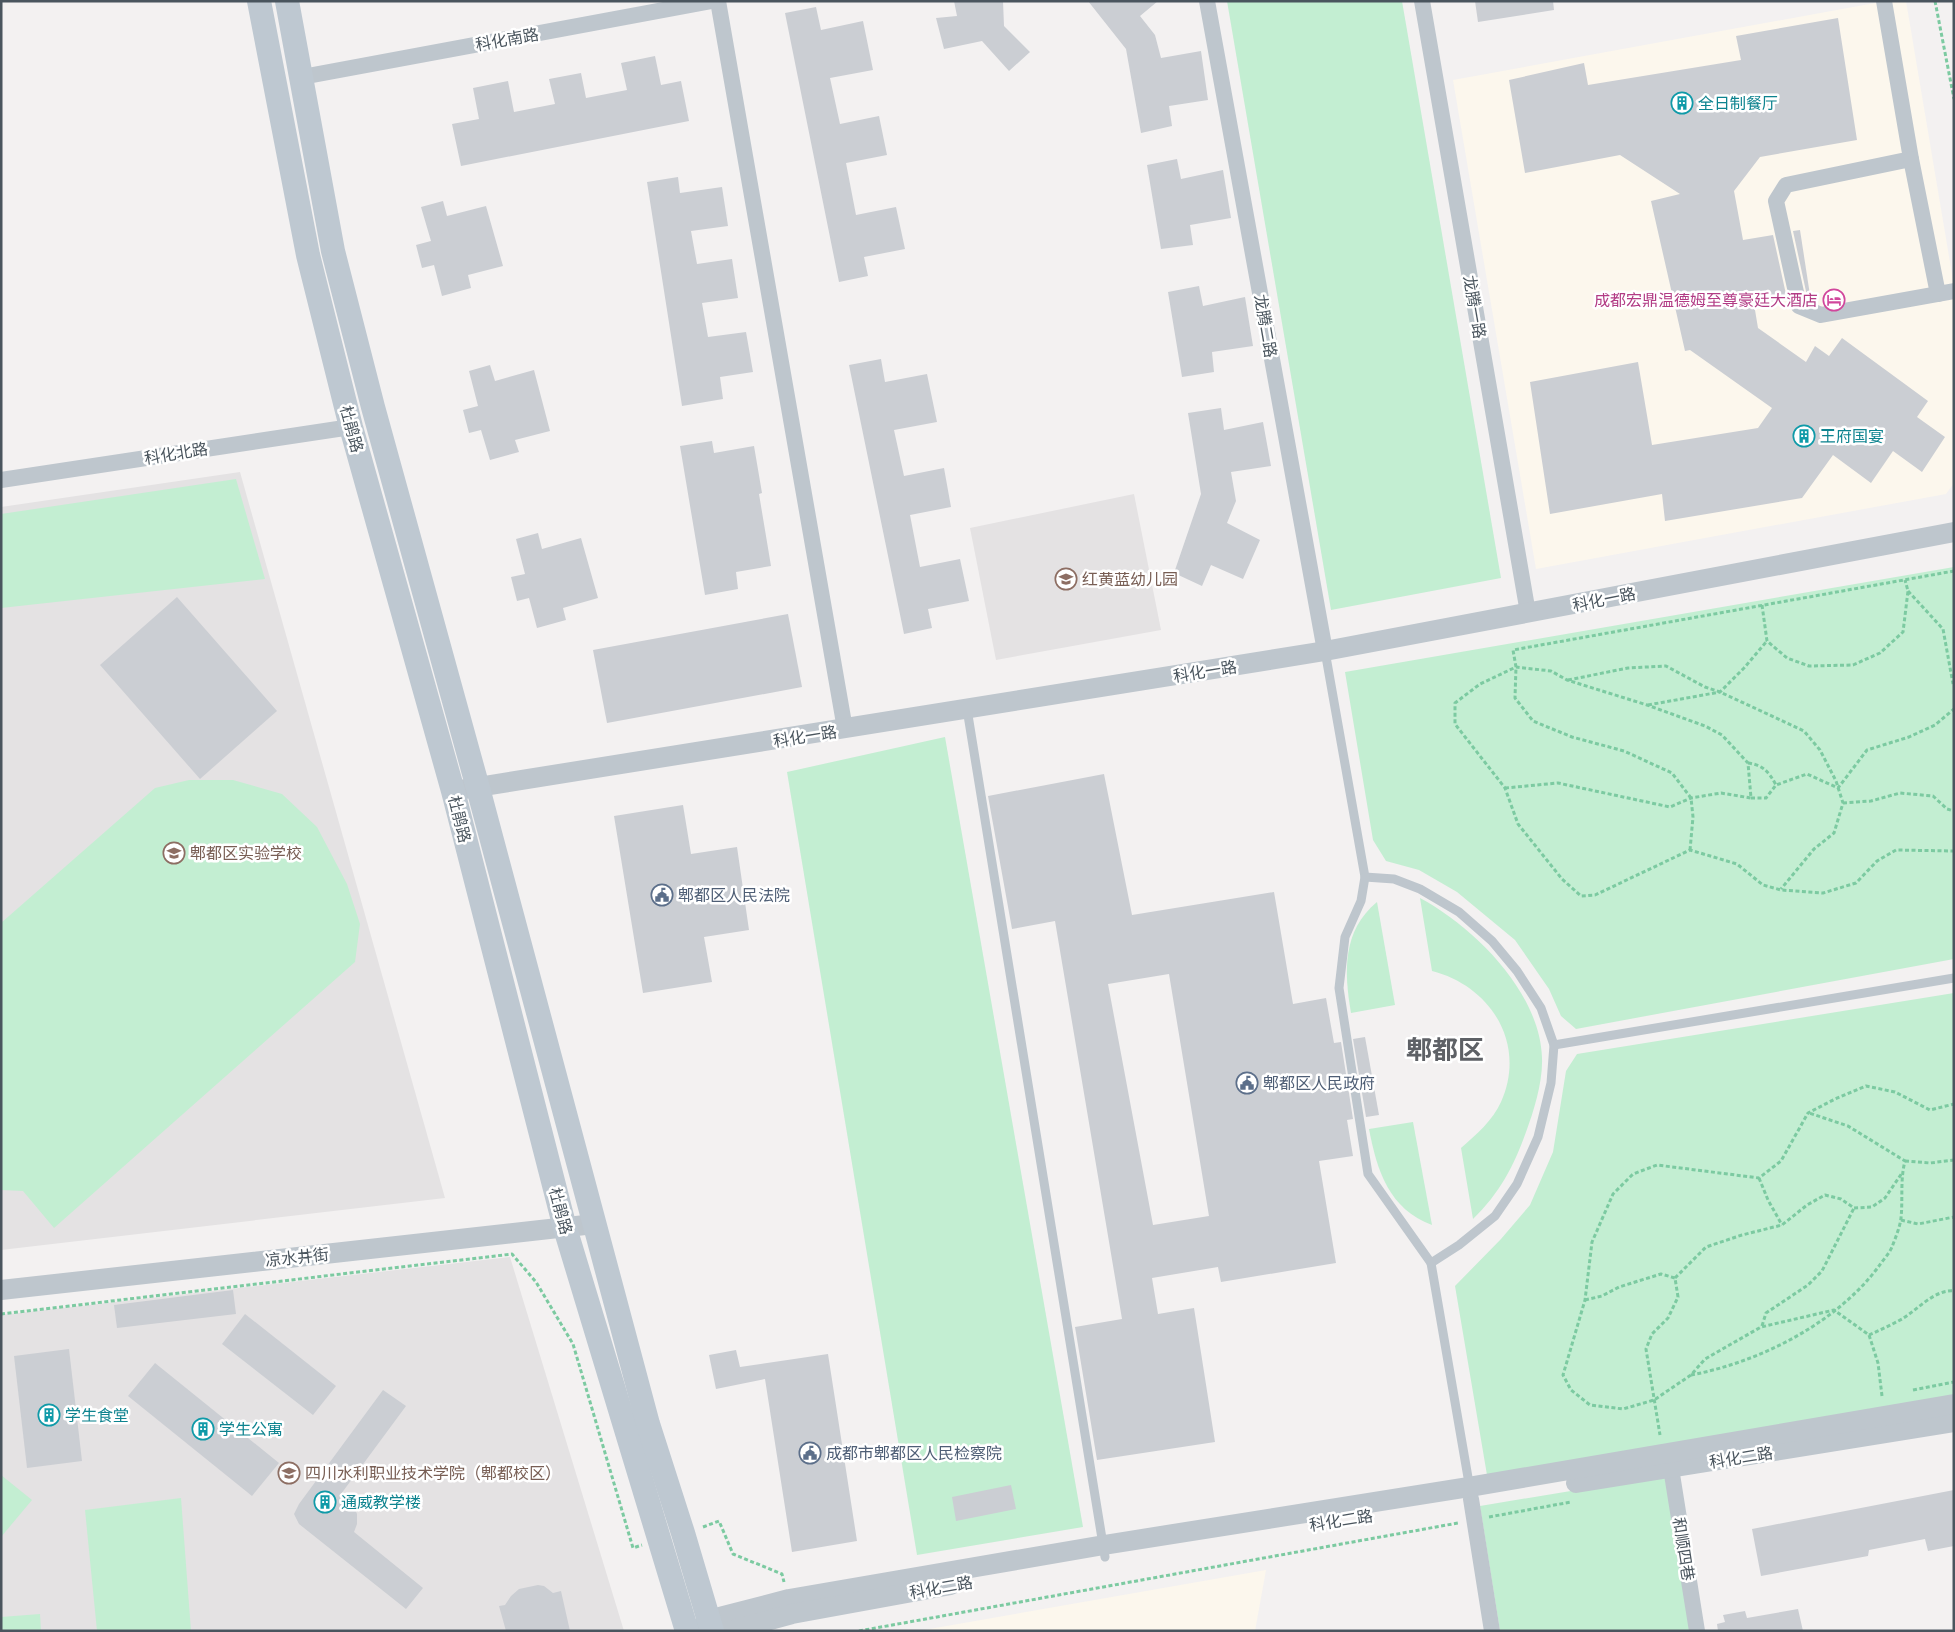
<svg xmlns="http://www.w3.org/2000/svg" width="1955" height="1632" viewBox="0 0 1955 1632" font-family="'PT Sans','Noto Sans SC',sans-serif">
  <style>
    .commercial { fill: #fcf7ed }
    .education { fill: #e4e2e3 }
    .green { fill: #c3eed2 }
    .building { fill: #cbced3; fill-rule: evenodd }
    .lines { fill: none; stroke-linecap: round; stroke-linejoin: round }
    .path { stroke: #7ccaa1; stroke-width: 3; stroke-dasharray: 4 2.5; stroke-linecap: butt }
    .service { stroke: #bec6cd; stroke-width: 9 }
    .minor { stroke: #bec6cd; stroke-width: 16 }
    .tertiary { stroke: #bec6cd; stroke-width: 20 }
    .secondary { stroke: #bec8d1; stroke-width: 24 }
    .labels { text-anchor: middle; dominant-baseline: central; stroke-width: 5; stroke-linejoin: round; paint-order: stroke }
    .street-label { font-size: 16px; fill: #4a555e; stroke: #fff }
    .culture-label { font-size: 16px; fill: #0d838f; stroke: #fff; text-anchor: start }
    .hotel-label { font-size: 16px; fill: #b23c85; stroke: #fff; text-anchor: end }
    .education-label { font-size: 16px; fill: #785e54; stroke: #fff; text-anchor: start }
    .service-label { font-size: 16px; fill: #4e5e75; stroke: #fff; text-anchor: start }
    .town-label { font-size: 26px; font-weight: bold; fill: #5e6166; stroke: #fff }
  </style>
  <rect width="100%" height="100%" fill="#f3f1f1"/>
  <g class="commercial">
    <path d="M1886,1H1906L1954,286V483L1946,494L1536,569L1453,80Z"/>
    <path d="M1266,1570L1255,1631H918Z"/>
  </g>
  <g class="education">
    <path d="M240,472L445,1198L1,1250V507Z"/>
    <path d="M1134,494L1161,630L996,660L970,528Z"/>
    <path d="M510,1257L624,1631H1V1315Z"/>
  </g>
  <g class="green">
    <path d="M1227,1H1402L1501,578L1331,610Z"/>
    <path d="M236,479L265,579L1,608V514Z"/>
    <path d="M1954,567V959L1576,1029L1561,1016L1549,989L1515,940L1457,892L1419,870L1386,861L1373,840L1345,672Z"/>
    <path d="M945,737L1083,1527L917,1555L787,772Z"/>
    <path d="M189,780H233L282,794L317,827L347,884L360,924L355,962L54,1228L23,1191L1,1190V923L155,788Z"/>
    <path d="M1420,898C1474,927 1540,992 1542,1058C1543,1081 1534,1111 1526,1132C1514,1166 1499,1194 1473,1219L1461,1148C1476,1135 1493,1120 1501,1102C1527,1044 1491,986 1432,971Z"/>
    <path d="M1377,902L1395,1005L1351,1013C1344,972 1342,931 1377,902Z"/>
    <path d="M1954,993V1396L1487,1475L1455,1286L1501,1239L1530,1205L1553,1152L1566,1071L1577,1054Z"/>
    <path d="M1413,1122L1432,1225C1389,1209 1377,1171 1369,1129Z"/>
    <path d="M1,1475L32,1500L1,1537Z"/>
    <path d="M1667,1475L1693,1631H1500L1480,1506Z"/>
    <path d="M181,1498L191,1631H97L85,1510Z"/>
    <path d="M40,1614L41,1631H1V1617Z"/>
  </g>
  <g class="building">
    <path d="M954,1H1003L1004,26L1030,52L1009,71L982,41L944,49L936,18L957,16Z"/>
    <path d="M1088,1H1158L1140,16L1155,35L1161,58L1201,51L1208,100L1169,106L1172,126L1141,133L1126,49Z"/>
    <path d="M1475,1H1553L1554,10L1478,22Z"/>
    <path d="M816,7L821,30L863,21L873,70L830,78L840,124L879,116L887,155L846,163L856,215L896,207L905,249L864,257L868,276L839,282L785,13Z"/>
    <path d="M1838,18L1857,140L1760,157L1734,191L1743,240L1773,235L1787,299L1754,304L1758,328L1806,362L1815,346L1829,356L1842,338L1928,401L1917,417L1945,437L1922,472L1893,451L1871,483L1833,455L1802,498L1665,521L1662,494L1550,514L1530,382L1638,362L1652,445L1758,428L1772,408L1690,350L1685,351L1651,201L1680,194L1620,155L1525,173L1509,80L1584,63L1588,85L1741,60L1736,36Z"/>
    <path d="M655,56L661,85L681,81L689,121L461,166L452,124L479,119L473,88L508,81L514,112L555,104L549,79L581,73L586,98L627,90L621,63Z"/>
    <path d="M1177,159L1181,179L1223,170L1231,218L1190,225L1193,245L1161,249L1147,165Z"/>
    <path d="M678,177L680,193L722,187L728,226L691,231L697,264L732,259L738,298L702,303L708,337L746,332L753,372L720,377L723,399L682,406L647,182Z"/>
    <path d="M443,201L447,216L486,206L503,266L468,275L471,288L442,296L434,265L422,268L416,245L431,241L421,207Z"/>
    <path d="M1800,230L1810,295L1807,296L1793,231Z"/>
    <path d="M1199,286L1203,306L1245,297L1253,346L1212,352L1214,372L1182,377L1168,292Z"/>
    <path d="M881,359L885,382L927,374L937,422L894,430L904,476L944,468L951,507L910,515L920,567L960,559L969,601L928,609L932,628L904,634L849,365Z"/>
    <path d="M490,365L495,381L534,370L550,431L515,440L519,452L490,460L481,430L469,433L463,410L478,406L469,371Z"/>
    <path d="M1221,408L1224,430L1263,422L1271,466L1231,472L1236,501L1227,523L1260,540L1243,579L1211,565L1202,586L1174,573L1201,494L1188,413Z"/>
    <path d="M712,441L714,453L754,446L762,493L759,494L771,566L736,572L738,589L705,595L680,446Z"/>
    <path d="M538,533L542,549L581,538L598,598L563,608L566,620L537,628L529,598L517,601L511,577L525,574L516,539Z"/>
    <path d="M177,597L277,711L200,779L100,665Z"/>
    <path d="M788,614L802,687L607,723L593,650Z"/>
    <path d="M1104,774L1132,915L1274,892L1293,1004L1326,998L1334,1043L1341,1042L1353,1119L1347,1120L1353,1156L1319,1161L1336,1263L1221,1282L1218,1267L1152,1278L1158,1314L1194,1308L1215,1442L1097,1460L1075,1327L1122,1319L1055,921L1012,929L988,796ZM1169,974L1209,1216L1153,1225L1108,984Z"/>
    <path d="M683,805L691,854L737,847L749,930L704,937L712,982L643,993L614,816Z"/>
    <path d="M1365,1037L1379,1115L1366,1117L1353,1039Z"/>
    <path d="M233,1290L236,1314L117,1328L114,1305Z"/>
    <path d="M245,1314L336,1386L313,1415L222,1344Z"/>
    <path d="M69,1349L82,1461L27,1468L14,1356Z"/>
    <path d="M736,1350L740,1367L828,1354L857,1541L792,1552L765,1379L716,1389L709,1355Z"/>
    <path d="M155,1363L279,1463L252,1496L128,1396Z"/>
    <path d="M383,1390L406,1406L341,1494L354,1507L357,1514V1524L354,1532L423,1588L406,1609L299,1524L294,1514L299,1504Z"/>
    <path d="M1011,1485L1016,1509L956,1521L952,1497Z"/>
    <path d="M1954,1490V1546L1928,1551L1925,1539L1869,1550L1868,1556L1761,1576L1752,1529Z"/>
    <path d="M538,1585L544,1586L553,1593L561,1591L570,1631H506L499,1606L505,1605L511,1596L519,1589Z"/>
    <path d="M1798,1609L1803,1631H1718L1717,1624L1725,1622L1723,1615L1745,1611L1747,1618Z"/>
  </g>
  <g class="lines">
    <g class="path">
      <path d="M1935,1L1954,99"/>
      <path d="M1908,591L1943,629L1953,684"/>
      <path d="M1762,605L1767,641L1787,658L1809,666L1853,665L1880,653L1903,632L1908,591L1905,580"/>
      <path d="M1568,680L1628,668L1666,666L1705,687L1720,692L1804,731L1820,750L1836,781L1843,803L1834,833L1814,849L1781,889"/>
      <path d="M1648,705L1720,692L1744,668L1767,641"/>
      <path d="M1748,763C1763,765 1769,772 1776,785"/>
      <path d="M1505,788L1558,783L1670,807L1691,798L1721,793L1751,798L1748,763L1722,735L1705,726L1647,705L1567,680L1551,671L1516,667L1480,684L1455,703V724L1505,788L1518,824L1562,879L1581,896L1595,895L1690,850L1737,864L1763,885L1781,890L1823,893L1856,883L1877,861L1896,850L1954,851"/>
      <path d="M1751,798H1766L1776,785L1807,774L1838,788L1867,750L1909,737L1935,725L1954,709"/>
      <path d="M1843,803L1871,801L1900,793L1933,796L1947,809L1954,811"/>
      <path d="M1690,850L1693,817L1691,798L1672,773L1624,751L1572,737L1533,721L1515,698L1516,667L1513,650L1954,571"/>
      <path d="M1905,1161L1930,1163L1954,1160"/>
      <path d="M1759,1178L1768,1200L1782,1225"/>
      <path d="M1901,1220L1918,1224L1954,1217"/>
      <path d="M1675,1278L1706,1247L1742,1235L1782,1225L1807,1205L1825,1195L1841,1199L1854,1208L1872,1207L1885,1198L1902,1173"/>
      <path d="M1585,1300L1602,1296L1619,1287L1661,1274L1675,1278L1678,1297L1668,1318L1652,1334L1646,1349L1660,1435"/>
      <path d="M1,1314L512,1254L536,1282L573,1344L633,1548L642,1545"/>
      <path d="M1762,1326L1766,1313L1808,1285L1822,1271L1854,1208"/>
      <path d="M1869,1335C1880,1330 1891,1325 1902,1319C1917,1310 1935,1289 1954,1291"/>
      <path d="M1691,1375C1760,1362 1837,1323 1879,1266C1883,1260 1889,1254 1892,1247C1895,1239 1900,1227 1901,1218C1903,1199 1900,1180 1905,1161L1848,1126L1809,1113"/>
      <path d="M1913,1390L1954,1382"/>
      <path d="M1882,1396L1878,1363L1869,1335L1834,1310L1761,1327L1705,1359L1691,1375L1654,1400L1623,1409L1590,1405L1571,1390L1563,1375L1585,1300L1592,1242L1613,1194L1633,1174L1657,1165L1759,1178L1781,1161L1808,1113L1835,1099L1866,1086L1895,1092L1930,1110L1954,1104"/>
      <path d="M1489,1517L1571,1502"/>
      <path d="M703,1527L719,1521L733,1554L782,1574L784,1582"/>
      <path d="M859,1631L1458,1523"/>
    </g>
    <g class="service">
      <path d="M1325,651L1365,877L1394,879L1420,889L1459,912L1492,941L1517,971L1541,1008L1554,1045L1551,1083L1538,1137L1517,1184L1495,1216L1459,1245L1431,1263L1470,1489"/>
      <path d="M967,709L1105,1557"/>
      <path d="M1365,877L1361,901L1345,937L1339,988L1368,1174L1431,1263"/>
      <path d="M1554,1045L1954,978"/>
    </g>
    <g class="minor">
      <path d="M718,1L845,729"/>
      <path d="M1207,1L1325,651"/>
      <path d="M1422,1L1528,613"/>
      <path d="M1884,1L1911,159L1786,185L1776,201L1799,306L1821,315L1954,291"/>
      <path d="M302,77L712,1"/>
      <path d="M1911,159L1938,294"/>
      <path d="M1,480L351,427"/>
      <path d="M1671,1468L1697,1631"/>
      <path d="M1471,1499L1492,1631"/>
    </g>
    <g class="tertiary">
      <path d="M453,791L1325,651L1954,532"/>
      <path d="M1,1290L594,1224"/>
      <path d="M1576,1483L1954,1422"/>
      <path d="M699,1631L708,1620L789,1599L1104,1545L1469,1487L1954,1404"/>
      <path d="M730,1631L792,1614L951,1585"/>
    </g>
    <g class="secondary">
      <path d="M259,1L308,255L351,427L453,791L565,1228L687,1631"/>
      <path d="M287,1L333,251L373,407L478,788L648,1424L683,1533L712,1631"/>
    </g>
  </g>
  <defs>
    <g id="building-ring" transform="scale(1.125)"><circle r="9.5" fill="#fff" stroke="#0f9aa8" stroke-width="1.5"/><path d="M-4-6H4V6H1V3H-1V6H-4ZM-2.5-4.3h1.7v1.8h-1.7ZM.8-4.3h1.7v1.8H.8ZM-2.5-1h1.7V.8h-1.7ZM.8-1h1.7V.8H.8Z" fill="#0f9aa8"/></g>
    <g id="hotel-ring" transform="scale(1.125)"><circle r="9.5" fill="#fff" stroke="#d1479c" stroke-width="1.5"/><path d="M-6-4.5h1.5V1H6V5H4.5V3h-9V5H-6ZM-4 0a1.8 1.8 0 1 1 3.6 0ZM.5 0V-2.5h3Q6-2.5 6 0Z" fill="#d1479c"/></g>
    <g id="school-ring" transform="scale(1.125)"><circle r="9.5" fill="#fff" stroke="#8d6e63" stroke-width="1.5"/><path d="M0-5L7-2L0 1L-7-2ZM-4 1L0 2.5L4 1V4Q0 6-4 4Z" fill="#8d6e63"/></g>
    <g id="civic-ring" transform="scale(1.125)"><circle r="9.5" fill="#fff" stroke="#5c6f8a" stroke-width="1.5"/><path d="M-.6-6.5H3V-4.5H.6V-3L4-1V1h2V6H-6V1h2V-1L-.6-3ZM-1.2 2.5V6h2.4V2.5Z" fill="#5c6f8a"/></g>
  </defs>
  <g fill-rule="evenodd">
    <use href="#building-ring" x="1682" y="103"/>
    <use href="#hotel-ring" x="1834" y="300"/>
    <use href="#building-ring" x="1804" y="436"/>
    <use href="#school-ring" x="1066" y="579"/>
    <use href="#school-ring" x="174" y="853"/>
    <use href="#civic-ring" x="662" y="895"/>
    <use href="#civic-ring" x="1247" y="1083"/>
    <use href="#building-ring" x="49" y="1415"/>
    <use href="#building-ring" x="203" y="1429"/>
    <use href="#civic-ring" x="810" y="1453"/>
    <use href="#school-ring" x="289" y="1473"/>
    <use href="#building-ring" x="325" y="1502"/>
  </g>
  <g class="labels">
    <g class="street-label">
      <text transform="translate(507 39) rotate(-10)">科化南路</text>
      <text transform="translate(1475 307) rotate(80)">龙腾一路</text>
      <text transform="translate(1266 326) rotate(80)">龙腾二路</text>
      <text transform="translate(352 429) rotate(75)">杜鹃路</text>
      <text transform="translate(176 453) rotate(-9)">科化北路</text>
      <text transform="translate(1604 599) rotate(-11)">科化一路</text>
      <text transform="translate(1205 671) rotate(-9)">科化一路</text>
      <text transform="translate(805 736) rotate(-9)">科化一路</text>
      <text transform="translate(460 819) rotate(76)">杜鹃路</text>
      <text transform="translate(561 1211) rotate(75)">杜鹃路</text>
      <text transform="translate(297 1257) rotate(-6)">凉水井街</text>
      <text transform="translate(1741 1457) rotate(-9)">科化二路</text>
      <text transform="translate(1341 1520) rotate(-9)">科化二路</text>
      <text transform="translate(1684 1549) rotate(81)">和顺四巷</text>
      <text transform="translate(941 1587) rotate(-10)">科化二路</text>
    </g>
    <g class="culture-label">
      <text x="1698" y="103">全日制餐厅</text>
      <text x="1820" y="436">王府国宴</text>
      <text x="65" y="1415">学生食堂</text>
      <text x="219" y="1429">学生公寓</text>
      <text x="341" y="1502">通威教学楼</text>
    </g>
    <g class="hotel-label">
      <text x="1818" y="300">成都宏鼎温德姆至尊豪廷大酒店</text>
    </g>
    <g class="education-label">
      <text x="1082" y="579">红黄蓝幼儿园</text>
      <text x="190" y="853">郫都区实验学校</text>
      <text x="305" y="1473">四川水利职业技术学院（郫都校区）</text>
    </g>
    <g class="service-label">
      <text x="678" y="895">郫都区人民法院</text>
      <text x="1263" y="1083">郫都区人民政府</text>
      <text x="826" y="1453">成都市郫都区人民检察院</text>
    </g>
    <g class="town-label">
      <text x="1445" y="1049">郫都区</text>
    </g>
  </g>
  <rect width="1955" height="1632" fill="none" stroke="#4a555e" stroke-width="5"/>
</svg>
